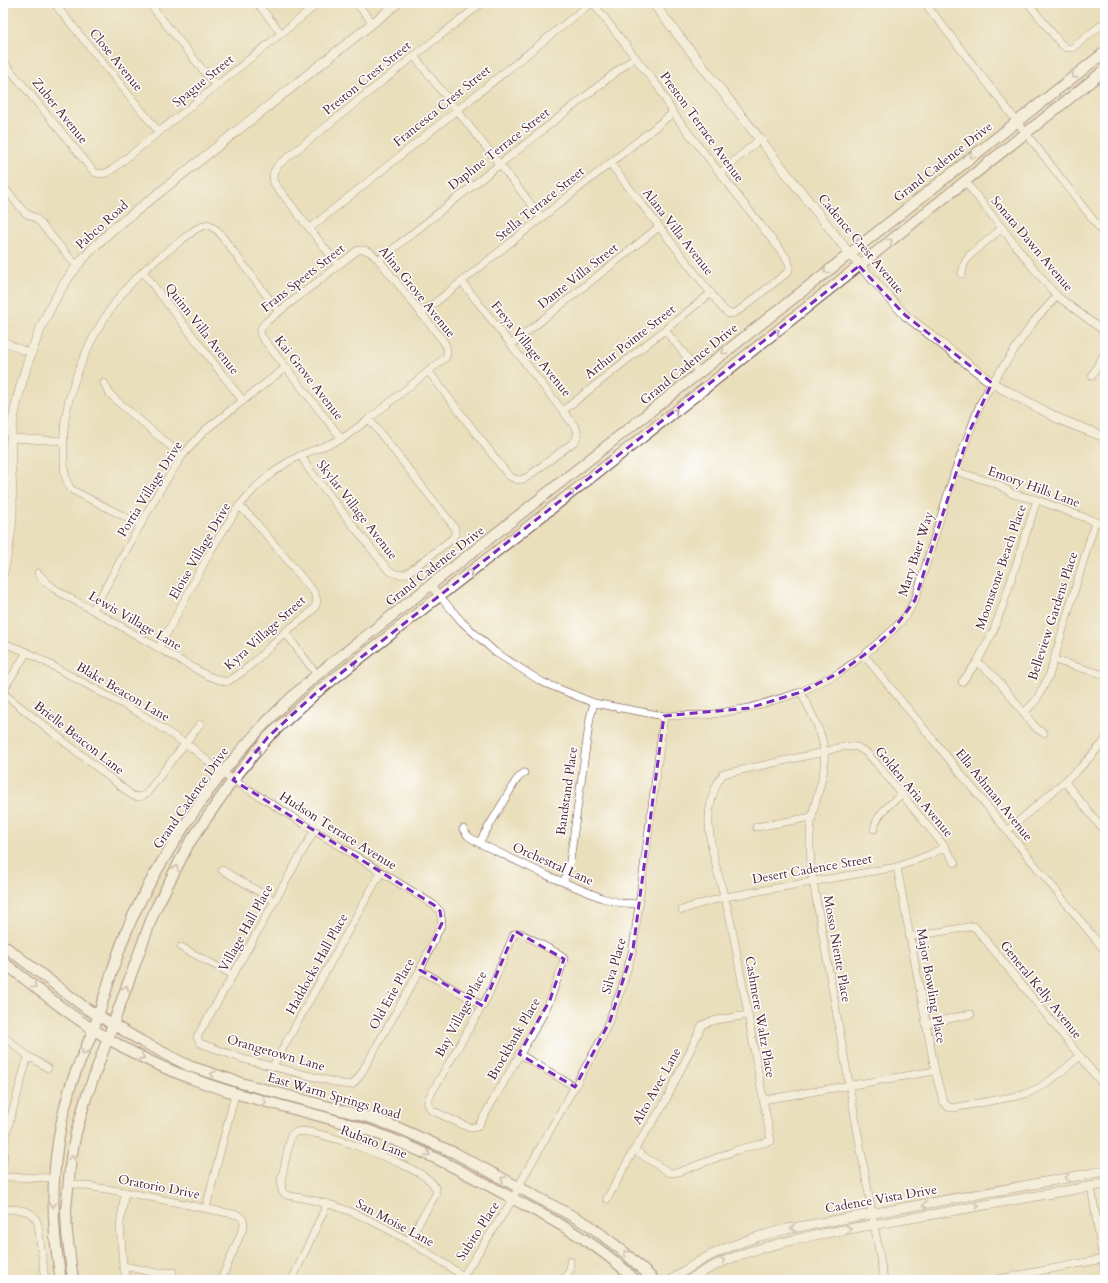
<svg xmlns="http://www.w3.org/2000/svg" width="1108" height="1283" viewBox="0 0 1108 1283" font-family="Cardo,serif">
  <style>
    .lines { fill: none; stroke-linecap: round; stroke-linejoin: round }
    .minor-casing { stroke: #623c41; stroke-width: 8 }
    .tertiary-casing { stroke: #623c41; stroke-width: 10 }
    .secondary-casing { stroke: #623c41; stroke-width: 12 }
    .minor { stroke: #fff; stroke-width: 7 }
    .tertiary { stroke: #fff; stroke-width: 9 }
    .secondary { stroke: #fff; stroke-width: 10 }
    .oneway { stroke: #ae9aa0 }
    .marked { fill: none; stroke: #7b2cbf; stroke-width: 3; stroke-dasharray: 8 5; stroke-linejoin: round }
    .labels { text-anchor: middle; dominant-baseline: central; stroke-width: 3; stroke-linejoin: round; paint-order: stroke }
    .street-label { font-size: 13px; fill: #4a1f2b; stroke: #fff }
  </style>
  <rect width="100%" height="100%" fill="#fff"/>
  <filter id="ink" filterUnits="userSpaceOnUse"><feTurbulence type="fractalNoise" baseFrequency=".025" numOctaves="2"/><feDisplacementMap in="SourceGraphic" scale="8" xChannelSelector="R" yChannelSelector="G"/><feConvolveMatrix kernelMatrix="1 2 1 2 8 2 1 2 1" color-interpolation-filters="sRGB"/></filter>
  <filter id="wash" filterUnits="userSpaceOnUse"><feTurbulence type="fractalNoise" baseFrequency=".012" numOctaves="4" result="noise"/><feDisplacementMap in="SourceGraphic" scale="16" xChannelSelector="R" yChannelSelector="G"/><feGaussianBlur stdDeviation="0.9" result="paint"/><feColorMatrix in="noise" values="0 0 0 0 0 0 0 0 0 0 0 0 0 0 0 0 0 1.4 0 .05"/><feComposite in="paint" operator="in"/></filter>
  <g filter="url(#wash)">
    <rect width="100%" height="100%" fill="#eadfbb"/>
  </g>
  <g filter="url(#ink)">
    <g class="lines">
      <g class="minor-casing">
        <g id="minor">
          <path d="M54,3L159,132"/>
          <path d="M149,3L216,86"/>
          <path d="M257,3L281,33"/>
          <path d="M356,3L373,23"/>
          <path d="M593,3L659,88L673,113L785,256C789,262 791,266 788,272L741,309L734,313L729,314L723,309L610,163"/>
          <path d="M925,3L1105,235"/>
          <path d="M1028,3L1061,44L1066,48H1072L1075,46L1105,22"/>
          <path d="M414,56L542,218"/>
          <path d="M3,61L95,173L104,174L113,169L319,3"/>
          <path d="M720,173L759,140"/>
          <path d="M965,181L1034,269L1057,296L1105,332"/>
          <path d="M3,186L25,213L36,218L77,266"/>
          <path d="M310,228L591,3"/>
          <path d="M379,260L635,57"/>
          <path d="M338,265L274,183C272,175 273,172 278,165L414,56L482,3"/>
          <path d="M143,272L243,401"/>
          <path d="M962,274L964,264L970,255L1002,228"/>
          <path d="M421,314L673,113"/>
          <path d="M665,330L699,372"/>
          <path d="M3,341L22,350L31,352"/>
          <path d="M512,344L659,227"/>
          <path d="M429,372L508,475C515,480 519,481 526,478L575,441L578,434L576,428L462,282"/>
          <path d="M1092,376L1105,352"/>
          <path d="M104,383L110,394L117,401L182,456"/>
          <path d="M564,410L711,293"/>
          <path d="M11,438L63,441"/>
          <path d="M301,455L308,468L388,570C394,574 398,575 406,574L452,539L455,534V528L369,419"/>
          <path d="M955,471L997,484L1013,494L1037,500L1105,525"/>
          <path d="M141,525L72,490C63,480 64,464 64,450C60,392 97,317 137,277C155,259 177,244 196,229L208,224L218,231L279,312"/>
          <path d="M38,573C53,592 75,600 96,612C133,633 170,655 208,676L226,682C249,671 266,649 285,632C295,624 310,616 316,605C318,600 316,596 313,591L253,519L239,506"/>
          <path d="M431,586L462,622L495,652L542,682L594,703L664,716L708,715L749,708L801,692L839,673L864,655L893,630L906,616L915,600L955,471L980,404L992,383L1034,321L1057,296"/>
          <path d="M93,610L158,493L182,456L204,431L285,368"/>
          <path d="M285,632L317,675"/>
          <path d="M6,644L27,652L139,713L192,748L221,772L233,780L434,905L440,911L442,923L420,970L359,1077L352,1085L342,1084L243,1059L200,1043L197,1037L233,975L314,831"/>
          <path d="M159,648L211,550L239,506L255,488L271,474L288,462L301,455L342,439L369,419L446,357C448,351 447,348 444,342L379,260L370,252L365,250H358L267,321C262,326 259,329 261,336L342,439"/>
          <path d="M27,652L6,686L4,694L133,796L140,797L146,794L200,724"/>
          <path d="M864,655L1105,951"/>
          <path d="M1054,660L1105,675"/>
          <path d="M977,662L995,677L1037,729L1044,733"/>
          <path d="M962,682L977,662L993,632L1004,602L1037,500"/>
          <path d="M801,692C810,711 822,730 824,751C827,774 816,795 812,817C808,839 810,860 813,881L884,1280"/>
          <path d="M1024,713L1037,699L1049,676L1095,522"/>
          <path d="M1065,782L1105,832"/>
          <path d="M756,827L812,817"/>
          <path d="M463,829L468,836L479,843L546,875L602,898L621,903L640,904"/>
          <path d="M874,829C878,812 889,805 902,794"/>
          <path d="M1007,831L1079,769L1103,743L1105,739"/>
          <path d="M479,843L515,782L519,777L524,773"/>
          <path d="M897,867L935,1071L943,1101L948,1107L953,1108L1022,1095C1045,1088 1062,1071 1080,1056"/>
          <path d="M222,870L275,901"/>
          <path d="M564,882L570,861L590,718L594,703"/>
          <path d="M682,910L693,906L725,897L897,867L929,855L945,847"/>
          <path d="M520,933L561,955L564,959L563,963L550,1000L541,1018L480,1123L477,1127L470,1128L431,1110L428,1104V1099L488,996L514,934Z"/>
          <path d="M909,937L974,926L1105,1087"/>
          <path d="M181,947L233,975"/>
          <path d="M420,970L483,1006"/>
          <path d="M926,1024L971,1014"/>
          <path d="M3,1036L28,1056L48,1068"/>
          <path d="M519,1054L575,1087"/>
          <path d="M273,1066L381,872"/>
          <path d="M763,1100L935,1071"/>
          <path d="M634,1150L670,1173L679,1172L737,1150L771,1141C757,1068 745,995 731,923C724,891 711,858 709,825C708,808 713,787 723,774L824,752L843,746L857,747L867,753L877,764L945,847L955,863"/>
          <path d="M3,1169L4,1146L7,1131L28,1056"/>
          <path d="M3,1177L53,1178"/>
          <path d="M68,1183L125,1192L238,1215L243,1219L244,1226L221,1280"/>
          <path d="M1091,1186L1105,1274"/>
          <path d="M125,1192L120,1224L123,1266L127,1280"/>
          <path d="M607,1199L634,1150L663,1106L689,1053L702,1025C715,1018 734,1018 748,1015"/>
          <path d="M206,1208L235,1094"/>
          <path d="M3,1209C18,1210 32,1207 38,1224L45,1280"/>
          <path d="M408,1241L436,1194V1189C434,1185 432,1182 428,1179C414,1166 313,1126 296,1132C294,1133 292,1134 291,1135L281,1181L282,1191L286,1195C303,1198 319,1201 335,1206C379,1220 430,1253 469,1280"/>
          <path d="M123,1266L157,1273L173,1272"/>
          <path d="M463,1276L513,1199L518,1187L602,1038L622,988L633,949L664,716"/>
          <path d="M292,1280L327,1204"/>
          <path d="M564,1280L570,1270V1261"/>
          <path d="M993,1280L1103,1259"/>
        </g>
      </g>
      <g class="tertiary-casing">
        <g id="tertiary">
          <path d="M653,3L849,253L905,315L992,383L1061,420L1105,437"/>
          <path d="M3,573C7,553 12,533 12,513C13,488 9,462 11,437C12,417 18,397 23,378C35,337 51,299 77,266C87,253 99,242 111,231L398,3"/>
          <path d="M672,1280C706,1253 745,1239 787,1229L1105,1171"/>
          <path d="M689,1280C730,1253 769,1246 815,1235L1105,1184"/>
        </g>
      </g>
      <g class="secondary-casing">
        <g id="secondary">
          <path d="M3,945L87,1009L141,1041L189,1066L241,1083L374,1119L401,1129L455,1153L589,1225L623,1251L654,1280"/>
          <path d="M3,962C37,988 70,1016 107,1038C132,1053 158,1066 185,1076C245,1100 309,1110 370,1131C419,1148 464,1172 510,1197C554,1221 599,1243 635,1280"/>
          <path d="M61,1280C49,1215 51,1155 69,1091C75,1070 86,1049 94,1028C104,999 112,969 123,940C135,908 153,876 171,847C210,783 256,727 313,678L1105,52"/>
          <path d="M73,1280L67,1233L66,1210L71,1158L76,1133L86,1098L154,912L188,845L233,780L268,737L317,692L709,385L1105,70"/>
        </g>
      </g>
      <use href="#minor" class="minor"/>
      <use href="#tertiary" class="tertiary"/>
      <use href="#secondary" class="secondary"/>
    </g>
    <defs><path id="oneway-chevron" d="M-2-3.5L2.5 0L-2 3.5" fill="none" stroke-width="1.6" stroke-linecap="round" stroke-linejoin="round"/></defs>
    <g class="oneway">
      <use href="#oneway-chevron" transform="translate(1074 76) rotate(142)"/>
      <use href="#oneway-chevron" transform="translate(972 156) rotate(142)"/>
      <use href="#oneway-chevron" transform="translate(890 241) rotate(-38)"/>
      <use href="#oneway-chevron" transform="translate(826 271) rotate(142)"/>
      <use href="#oneway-chevron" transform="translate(777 331) rotate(-38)"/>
      <use href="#oneway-chevron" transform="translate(724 352) rotate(142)"/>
      <use href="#oneway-chevron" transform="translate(675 411) rotate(-38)"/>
      <use href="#oneway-chevron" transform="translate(572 492) rotate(-38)"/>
      <use href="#oneway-chevron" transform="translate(470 572) rotate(-38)"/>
      <use href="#oneway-chevron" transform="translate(354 663) rotate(-38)"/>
      <use href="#oneway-chevron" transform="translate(258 750) rotate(-51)"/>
      <use href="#oneway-chevron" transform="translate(176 868) rotate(-64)"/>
      <use href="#oneway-chevron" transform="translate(34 986) rotate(38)"/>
      <use href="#oneway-chevron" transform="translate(126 988) rotate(-70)"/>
      <use href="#oneway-chevron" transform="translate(84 1052) rotate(112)"/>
      <use href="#oneway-chevron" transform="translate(142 1057) rotate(26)"/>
      <use href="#oneway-chevron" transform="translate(213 1074) rotate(-161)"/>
      <use href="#oneway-chevron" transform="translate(264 1102) rotate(15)"/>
      <use href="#oneway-chevron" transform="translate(428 1154) rotate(25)"/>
      <use href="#oneway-chevron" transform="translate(72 1158) rotate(-81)"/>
      <use href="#oneway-chevron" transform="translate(1067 1178) rotate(169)"/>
      <use href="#oneway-chevron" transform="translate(503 1179) rotate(-151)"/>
      <use href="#oneway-chevron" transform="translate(53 1205) rotate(87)"/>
      <use href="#oneway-chevron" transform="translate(925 1205) rotate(170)"/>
      <use href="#oneway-chevron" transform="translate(977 1206) rotate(-10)"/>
      <use href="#oneway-chevron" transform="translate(793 1228) rotate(170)"/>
      <use href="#oneway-chevron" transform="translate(849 1229) rotate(-10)"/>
      <use href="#oneway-chevron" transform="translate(626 1253) rotate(-139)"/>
      <use href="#oneway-chevron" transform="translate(723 1261) rotate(-25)"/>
    </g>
  </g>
  <path d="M0 0H1108V1283H0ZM859,266L905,315L992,383L970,430L915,600L893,630L864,655L839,673L801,692L749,708L664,716L633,949L610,1021L575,1087L519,1054L550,1000L564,959L515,931L483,1006L420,970L442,923L440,911L434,905L233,780L268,737L317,692Z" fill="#eadfbb" fill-opacity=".55" fill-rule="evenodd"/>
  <path class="marked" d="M859,266L905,315L992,383L970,430L915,600L893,630L864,655L839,673L801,692L749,708L664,716L633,949L610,1021L575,1087L519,1054L550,1000L564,959L515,931L483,1006L420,970L442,923L440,911L434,905L233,780L268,737L317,692Z"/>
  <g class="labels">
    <g class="street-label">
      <text transform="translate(116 60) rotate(51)">Close Avenue</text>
      <text transform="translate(367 78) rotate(-39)">Preston Crest Street</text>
      <text transform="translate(203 81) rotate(-39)">Spague Street</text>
      <text transform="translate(442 106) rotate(-39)">Francesca Crest Street</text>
      <text transform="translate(60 111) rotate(51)">Zuber Avenue</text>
      <text transform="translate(702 127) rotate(54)">Preston Terrace Avenue</text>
      <text transform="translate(499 149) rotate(-38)">Daphne Terrace Street</text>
      <text transform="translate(943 162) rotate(-38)">Grand Cadence Drive</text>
      <text transform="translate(540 204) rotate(-39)">Stella Terrace Street</text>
      <text transform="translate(102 225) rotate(-42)">Pabco Road</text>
      <text transform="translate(678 232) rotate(52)">Alana Villa Avenue</text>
      <text transform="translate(861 244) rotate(50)">Cadence Crest Avenue</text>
      <text transform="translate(1032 244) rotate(50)">Sonata Dawn Avenue</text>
      <text transform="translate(578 276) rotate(-38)">Dante Villa Street</text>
      <text transform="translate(303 278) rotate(-38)">Frans Speets Street</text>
      <text transform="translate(417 292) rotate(51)">Alina Grove Avenue</text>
      <text transform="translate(202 329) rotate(52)">Quinn Villa Avenue</text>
      <text transform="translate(630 342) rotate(-38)">Arthur Pointe Street</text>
      <text transform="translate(531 349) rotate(51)">Freya Village Avenue</text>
      <text transform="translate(689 364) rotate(-39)">Grand Cadence Drive</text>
      <text transform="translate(309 378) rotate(52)">Kai Grove Avenue</text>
      <text transform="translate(1034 487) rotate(20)">Emory Hills Lane</text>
      <text transform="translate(150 489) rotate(-58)">Portia Village Drive</text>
      <text transform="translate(357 510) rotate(52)">Skylar Village Avenue</text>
      <text transform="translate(200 551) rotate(-60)">Eloise Village Drive</text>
      <text transform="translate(916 554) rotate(-72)">Mary Baer Way</text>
      <text transform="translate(435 566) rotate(-38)">Grand Cadence Drive</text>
      <text transform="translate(1001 567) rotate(-71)">Moonstone Beach Place</text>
      <text transform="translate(1053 616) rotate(-72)">Belleview Gardens Place</text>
      <text transform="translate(135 621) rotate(30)">Lewis Village Lane</text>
      <text transform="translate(265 633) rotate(-42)">Kyra Village Street</text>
      <text transform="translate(123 692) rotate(30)">Blake Beacon Lane</text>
      <text transform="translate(79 738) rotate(38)">Brielle Beacon Lane</text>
      <text transform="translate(567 791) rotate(-82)">Bandstand Place</text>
      <text transform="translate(914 792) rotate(50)">Golden Aria Avenue</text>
      <text transform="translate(994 795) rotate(51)">Ella Ashman Avenue</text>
      <text transform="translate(191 798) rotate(-55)">Grand Cadence Drive</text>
      <text transform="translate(338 831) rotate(32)">Hudson Terrace Avenue</text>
      <text transform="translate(553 864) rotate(24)">Orchestral Lane</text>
      <text transform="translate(812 869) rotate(-10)">Desert Cadence Street</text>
      <text transform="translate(246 928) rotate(-61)">Village Hall Place</text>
      <text transform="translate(837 949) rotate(80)">Mosso Niente Place</text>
      <text transform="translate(317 964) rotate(-61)">Haddocks Hall Place</text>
      <text transform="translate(614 966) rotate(-74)">Silva Place</text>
      <text transform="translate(931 986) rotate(80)">Major Bowling Place</text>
      <text transform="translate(1041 990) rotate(51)">General Kelly Avenue</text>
      <text transform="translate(392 994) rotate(-61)">Old Erie Place</text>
      <text transform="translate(461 1014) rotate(-62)">Bay Village Place</text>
      <text transform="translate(760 1017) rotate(80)">Cashmere Waltz Place</text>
      <text transform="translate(514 1039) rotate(-60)">Brockbank Place</text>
      <text transform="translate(276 1053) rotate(16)">Orangetown Lane</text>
      <text transform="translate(657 1086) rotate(-61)">Alto Avec Lane</text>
      <text transform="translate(334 1096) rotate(16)">East Warm Springs Road</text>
      <text transform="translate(374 1142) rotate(21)">Rubato Lane</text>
      <text transform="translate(159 1187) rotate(11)">Oratorio Drive</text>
      <text transform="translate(881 1199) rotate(-10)">Cadence Vista Drive</text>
      <text transform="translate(395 1223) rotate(28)">San Moise Lane</text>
      <text transform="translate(478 1231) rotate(-57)">Subito Place</text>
    </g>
  </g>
  <rect width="1108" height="1283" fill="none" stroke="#fff" stroke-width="16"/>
</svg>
